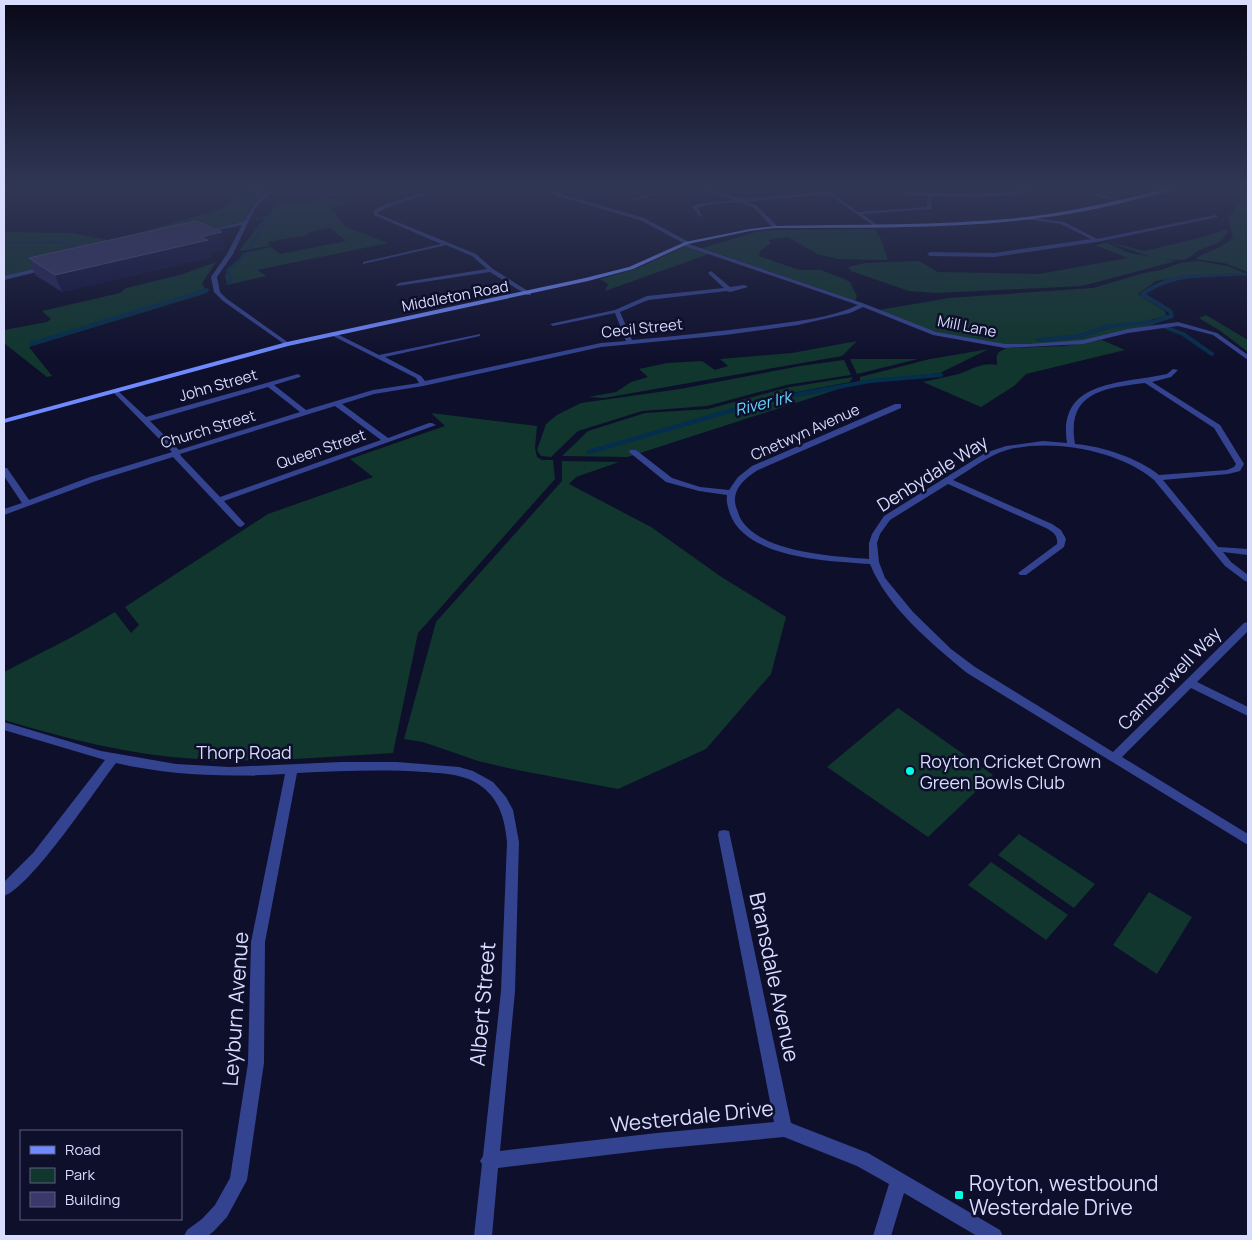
<svg xmlns="http://www.w3.org/2000/svg" width="1252" height="1240" viewBox="0 0 1252 1240" font-family="Manrope,sans-serif">
  <style>
    .green { fill: #10362d }
    .lines { fill: none; stroke-linecap: round; stroke-linejoin: round }
    .stream-far2 { stroke: #052e4d; stroke-width: 2.5 }
    .stream-far1 { stroke: #052e4d; stroke-width: 4 }
    .stream { stroke: #052e4d; stroke-width: 4.5 }
    .street { fill: #34438f; fill-rule: evenodd }
    .secondary { fill: #6f89ff; fill-rule: evenodd }
    .wall { fill: #25265a }
    .shaded-wall { fill: #141440 }
    .building { fill: #39396c; stroke: #525383 }
    .poi-dot { fill: #04ffe5; stroke: #0e0f2b; stroke-width: 2 }
    .labels { text-anchor: middle; dominant-baseline: central; stroke-width: 5; stroke-linejoin: round; paint-order: stroke }
    .far-street-label { font-size: 15px; fill: #d8dcff; stroke: #0e0f2b }
    .far-water-label { font-size: 16px; font-style: italic; fill: #66d7ff; stroke: #0e0f2b }
    .street-label { font-size: 18px; fill: #d8dcff; stroke: #0e0f2b }
    .poi-label { font-size: 18px; fill: #d8dcff; stroke: #0e0f2b; text-anchor: start }
    .near-street-label { font-size: 21px; fill: #d8dcff; stroke: #0e0f2b }
    .near-poi-label { font-size: 21px; fill: #d8dcff; stroke: #0e0f2b; text-anchor: start }
  </style>
  <rect width="100%" height="100%" fill="#0e0f2b"/>
  <g class="green">
    <path d="M248,187H270L255,201L241,223L6,276L4,275V232L71,233L113,241L223,208L247,191L243,189Z"/>
    <path d="M1240,196L1248,197V272L1224,263L1195,259C1208,250 1223,249 1233,237L1228,218L1242,200Z"/>
    <path d="M329,198L348,203L330,208L346,227L388,243L257,270L266,276L227,285L225,275L240,259L243,253L271,247L280,254L346,241L330,228L307,233L308,235L267,242L270,246L239,251L276,203L306,202Z"/>
    <path d="M875,229L880,237L888,260L838,259L817,254L788,237L769,240L771,243L760,251L759,256L787,266L801,270H821L842,278L850,282L857,296L855,301L702,248L756,232L771,230Z"/>
    <path d="M1228,229C1222,244 1217,243 1202,249C1197,251 1191,257 1186,259C1161,264 1132,250 1110,242L1144,251L1199,238Z"/>
    <path d="M1107,243L1129,253L1176,261L1082,286L936,293L909,291L851,271L848,267L865,263L919,261L938,272L1039,274L1128,258L1095,245Z"/>
    <path d="M687,245L709,254L605,291L608,284L600,279L638,268Z"/>
    <path d="M1198,261L1228,266L1244,273L1183,276L1156,281L1138,294L1165,311L1166,316L1146,321L1105,326L1076,335L1035,339L1039,341L1083,337L1113,327L1152,323L1155,325C1133,328 1113,336 1092,340C1042,349 988,346 940,334C919,329 899,318 879,310L949,298L1093,288L1144,273L1161,270L1181,263Z"/>
    <path d="M216,262L202,283L207,293L29,347L52,376L47,377L4,343V330L47,322L51,319L42,311L120,293L126,288L183,274Z"/>
    <path d="M1206,315L1248,340V352L1219,330L1199,318Z"/>
    <path d="M1102,340L1125,350L1026,374L1014,386L981,407L923,382C935,379 947,377 959,374C973,369 982,362 997,365C996,355 996,352 1007,348L1063,346Z"/>
    <path d="M857,341L842,356L604,398L588,397L616,392L631,382L648,377L639,369L667,363L702,361L715,370L728,366L720,359L792,353Z"/>
    <path d="M989,349L940,373L860,382V377L930,359Z"/>
    <path d="M850,359H918L857,374Z"/>
    <path d="M844,360L851,375L786,385L707,406L642,411L578,431L551,457L541,456L537,450L546,424L557,415L581,403L680,389L800,366Z"/>
    <path d="M853,377L850,382L767,398L586,452L590,453L769,401L848,386L634,455L627,457L562,456L588,431L645,413L708,409L790,387Z"/>
    <path d="M431,413L537,426L535,448L537,457L542,460H553L555,479L418,633L393,753L279,760L208,761L212,748L204,749L197,759C130,755 68,739 4,720V672L74,636L115,612L131,633L139,625L125,607L268,514L373,477L350,459L445,426Z"/>
    <path d="M562,461L619,462L576,477L569,484L651,527L720,576L786,617L771,674L706,749L618,789L517,770L478,761L423,742L404,739L436,622L562,481Z"/>
    <path d="M898,708L993,775L928,837L827,767Z"/>
    <path d="M1019,834L1095,884L1074,908L998,855Z"/>
    <path d="M991,862L1068,915L1046,940L968,885Z"/>
    <path d="M1149,892L1192,917L1157,974L1113,945Z"/>
  </g>
  <g class="lines">
    <g class="stream-far2">
      <path d="M257,219L270,216"/>
      <path d="M4,243L59,242L80,249"/>
      <path d="M249,249L279,201"/>
      <path d="M230,277L227,271L246,254"/>
      <path d="M1183,277L1248,274"/>
    </g>
    <g class="stream-far1">
      <path d="M229,282L231,280L229,276"/>
      <path d="M1165,327L1183,334L1212,354"/>
      <path d="M1039,340L1080,336L1109,326L1154,322L1172,316L1170,311L1142,294C1160,282 1177,276 1199,276"/>
      <path d="M31,344L207,290"/>
      <path d="M822,390L870,381L941,375"/>
    </g>
    <path class="stream" d="M589,452L768,400L829,389"/>
    <g class="street">
      <path d="M273,187H279L269,194L255,208L233,254L217,277L220,292L227,299L289,343L290,344L287,346L223,301L214,292L211,277L227,254L242,225L203,233L201,232L243,222L258,199Z"/>
      <path d="M357,187H365L332,196L330,195Z"/>
      <path d="M441,187H448L391,206L378,212V214L476,254L493,269L531,293V295H527L490,272L397,286L396,285L399,283L487,269L472,256L446,245L363,264V262L441,244L374,215V210L387,204Z"/>
      <path d="M542,187H548L561,194L644,218L689,242V244L865,304L936,332L1005,344H1029L1083,340L1128,329L1178,322L1217,333L1248,355V360L1213,335L1178,326L1128,333L1083,344L1005,348L933,335L863,307L850,313L798,325L725,335L601,347L423,386L374,394L342,404L388,438L429,423H432L436,425L224,501L245,524L241,527L238,526L173,457L96,481L4,515V509L22,503L4,476V468H7L29,500L90,477L172,452L113,392V390H117L146,417L298,374L301,376L300,377L274,385L306,410L373,390L419,383L416,378L331,335V333L333,332L379,355L480,334V336L385,357L421,376L425,381L601,343L626,341L615,313L553,326L550,324L615,310L647,296L724,288L709,274L708,273L711,271L730,287L745,285L748,287L730,292L727,291L648,300L620,312L632,340C678,336 723,331 769,325C798,321 831,318 858,305L682,245L683,243L640,220L557,196ZM268,387L300,412L179,450L150,421ZM335,406L381,440L220,497L181,456L180,454Z"/>
      <path d="M675,187H683L631,201L629,200Z"/>
      <path d="M692,187H700L742,199L826,192L824,188L828,187L831,192L858,212L927,207L928,196L898,194L900,192L974,194L1049,187C1018,199 965,198 932,196L931,209L862,214L879,226L877,228L828,194L747,202L757,206L777,226L775,228C767,224 762,215 755,209C741,198 713,203 697,208L702,216L700,217L692,206L704,203L735,200Z"/>
      <path d="M1064,187H1072L1125,202L1123,203Z"/>
      <path d="M1216,215L1218,217L1097,242L994,257L930,256L927,254L930,252L994,253L1091,239L1061,224L1025,219L1027,217L1064,222L1097,239Z"/>
      <path d="M47,266L50,268L49,269L4,280V276Z"/>
      <path d="M1173,369L1178,370L1171,377L1152,382L1220,425L1244,464L1240,471L1228,474L1163,480L1218,547L1248,549V555L1223,552L1231,562L1248,575V582L1245,581L1225,566L1154,480C1120,450 1050,438 1007,450C987,456 970,470 953,480L1052,524L1061,530L1066,539L1064,547L1026,575H1020L1018,573L1057,544C1058,535 1053,532 1046,528L948,484L890,520L880,534L877,543L879,562L885,578L913,612L951,649L975,667L1113,752L1244,623L1248,622V631L1197,682L1248,707V716L1191,688L1122,757L1248,834V845L967,673C932,644 887,607 870,564C830,561 747,559 730,514C728,507 726,502 727,495L699,491L666,482L629,452L630,450H636L672,478L700,487L729,490L738,477L752,466L895,404H901V408L758,470C745,478 731,490 736,507C738,511 739,517 742,521C764,553 833,556 869,559V543L872,534L884,516L985,453L1006,446L1043,441L1067,443C1057,379 1123,384 1167,374ZM1145,383L1214,428L1236,464L1234,467L1227,470L1159,475C1138,458 1102,446 1075,444C1066,392 1104,388 1145,383Z"/>
      <path d="M4,722L101,751L176,764L230,767L341,762H397L459,767L473,771L493,782L506,797L513,810L519,842L515,991L500,1151L657,1133L774,1122L718,835L719,831L724,830L729,831L791,1123L868,1153L1000,1230L1003,1236H977L904,1193L891,1236H873L889,1184L857,1166L784,1137L657,1149L498,1168L492,1236H474L482,1164L480,1161L483,1156L501,991L507,842C505,822 501,804 486,790C479,784 471,779 462,777C450,773 437,773 424,772C382,769 340,771 297,773L265,942L264,1063L247,1180L227,1217L214,1231L208,1236H184L187,1230L202,1219L215,1205L230,1178L248,1063L251,942L285,774C228,777 172,776 116,763C95,790 32,886 4,896V882L33,853L105,760L4,730Z"/>
    </g>
    <path class="secondary" d="M1173,187H1181C1164,194 1144,197 1126,202C1012,231 892,227 775,228L750,231L688,244L633,269L588,281L288,346L4,423V419L287,342L585,278L629,267L685,242L750,229L775,226C859,224 943,226 1027,217C1077,211 1125,199 1173,187Z"/>
  </g>
  <path class="wall" d="M226,248L211,252L212,257L62,292L35,275L29,258Z"/>
  <path class="shaded-wall" d="M222,232L226,248L211,252L212,257L62,292L55,275Z"/>
  <path class="building" d="M196,221L222,232L201,237L208,240L55,275L29,258Z"/>
  <linearGradient id="sky" x2="0" y2="1"><stop stop-color="#080818"/><stop offset="0.52" stop-color="#303755"/><stop offset="1" stop-color="#303755" stop-opacity="0"/></linearGradient>
  <rect width="1252" height="361" fill="url(#sky)"/>
  <g class="poi-dot">
    <circle cx="910" cy="771" r="5"/>
    <rect x="954" y="1190" width="10" height="10" rx="2.5"/>
  </g>
  <g class="labels">
    <g class="far-street-label">
      <text transform="translate(455 296) rotate(-11)">Middleton Road</text>
      <text transform="translate(967 326) rotate(11)">Mill Lane</text>
      <text transform="translate(642 328) rotate(-6)">Cecil Street</text>
      <text transform="translate(218 385) rotate(-16)">John Street</text>
      <text transform="translate(208 429) rotate(-17)">Church Street</text>
      <text transform="translate(805 432) rotate(-24)">Chetwyn Avenue</text>
      <text transform="translate(321 449) rotate(-19)">Queen Street</text>
    </g>
    <g class="far-water-label">
      <text transform="translate(763 403) rotate(-14)">River Irk</text>
    </g>
    <g class="street-label">
      <text transform="translate(932 473) rotate(-32)">Denbydale Way</text>
      <text transform="translate(1169 678) rotate(-45)">Camberwell Way</text>
      <text x="244" y="752">Thorp Road</text>
    </g>
    <g class="poi-label">
      <text x="920" y="761">Royton Cricket Crown<tspan x="920" dy="21">Green Bowls Club</tspan></text>
    </g>
    <g class="near-street-label">
      <text transform="translate(775 977) rotate(78)">Bransdale Avenue</text>
      <text transform="translate(482 1004) rotate(-85)">Albert Street</text>
      <text transform="translate(235 1009) rotate(-86)">Leyburn Avenue</text>
      <text transform="translate(692 1116) rotate(-6)">Westerdale Drive</text>
    </g>
    <g class="near-poi-label">
      <text x="969" y="1183">Royton, westbound<tspan x="969" dy="24">Westerdale Drive</tspan></text>
    </g>
  </g>
  <rect width="1252" height="1240" fill="none" stroke="#d8dcff" stroke-width="10"/>
  <rect x="20" y="1130" width="162" height="90" fill="#0e0f2b" stroke="#5f6180"/>
  <rect x="30" y="1146" width="25" height="8" fill="#6f89ff" stroke="#5f6180"/>
  <text x="65" y="1155" font-size="15" fill="#d8dcff">Road</text>
  <rect x="30" y="1168" width="25" height="15" fill="#10362d" stroke="#5f6180"/>
  <text x="65" y="1180" font-size="15" fill="#d8dcff">Park</text>
  <rect x="30" y="1192" width="25" height="15" fill="#39396c" stroke="#5f6180"/>
  <text x="65" y="1205" font-size="15" fill="#d8dcff">Building</text>
</svg>
